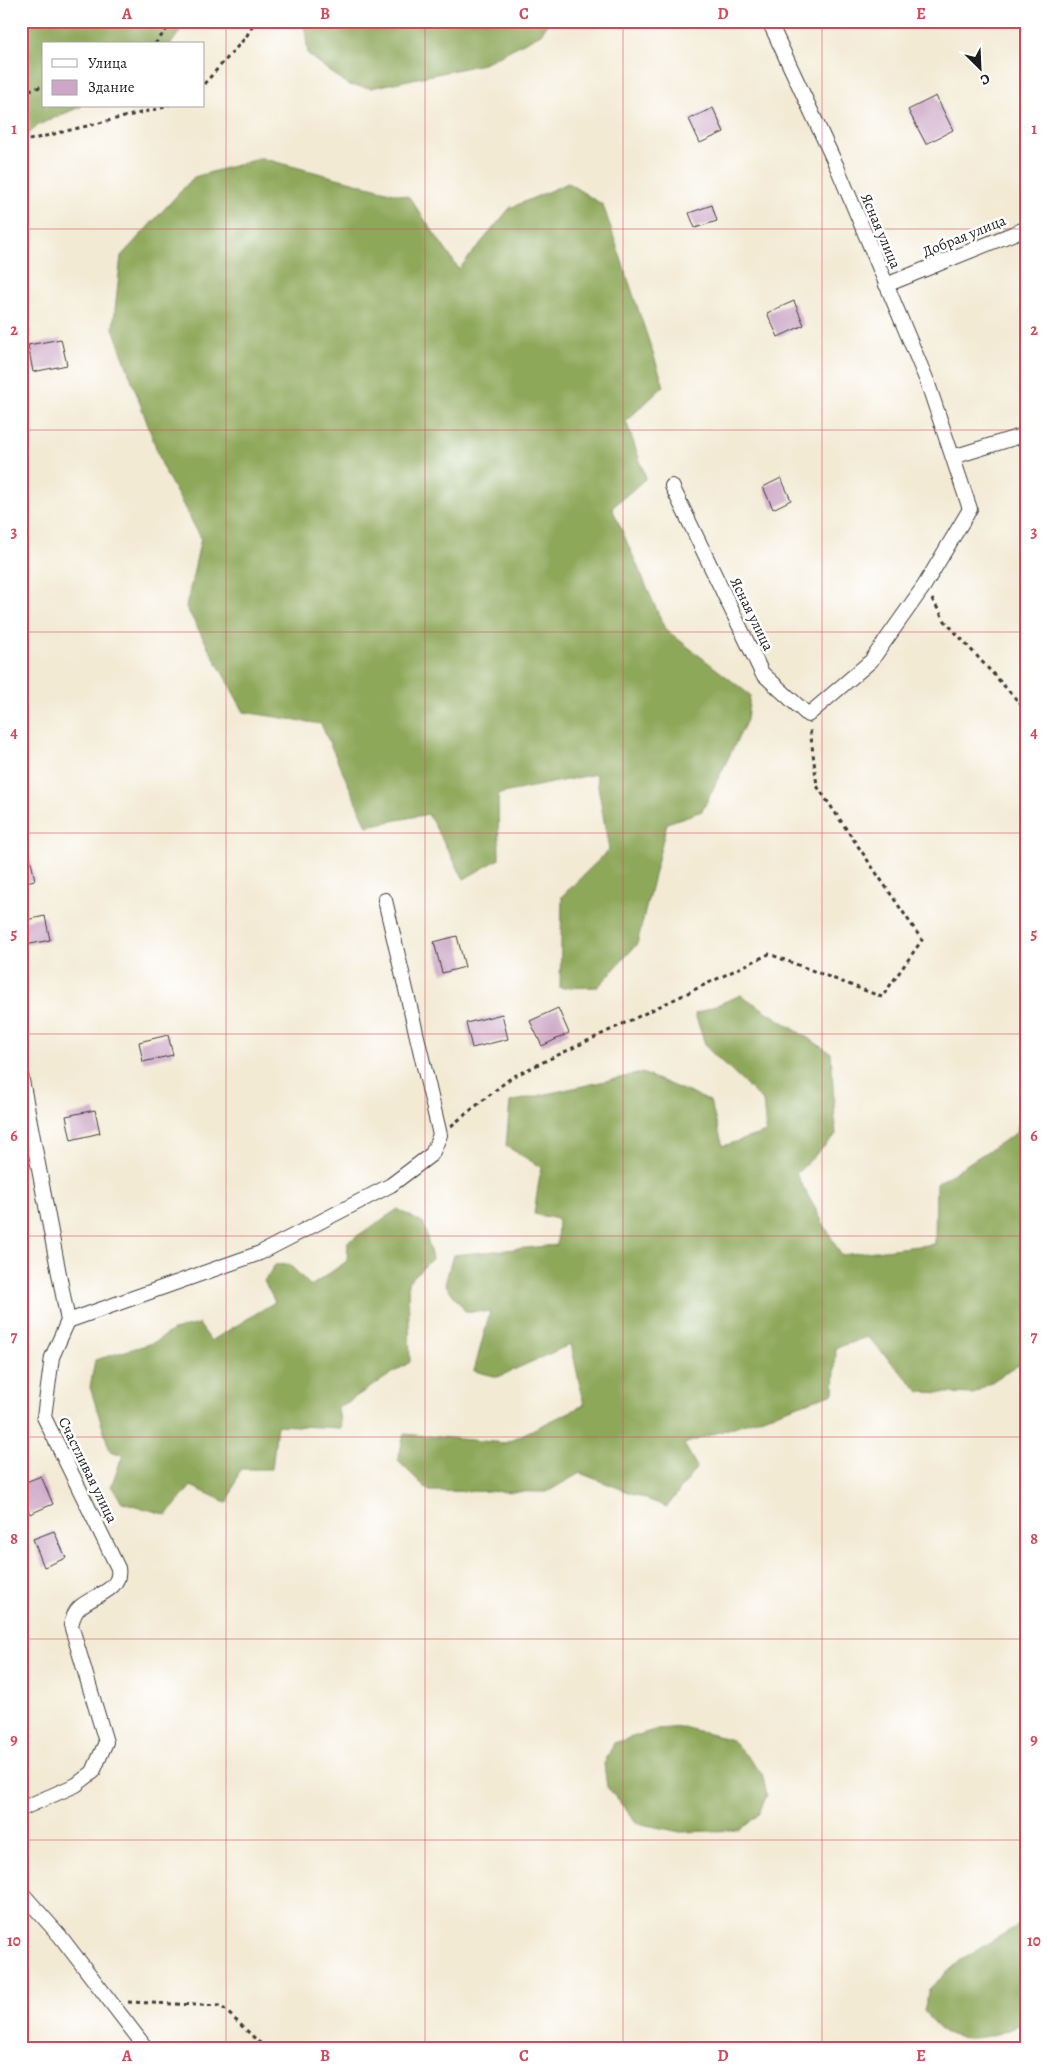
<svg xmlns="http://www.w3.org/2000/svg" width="1048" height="2069" viewBox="0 0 1048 2069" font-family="Alegreya,serif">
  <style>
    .forest { fill: #8ea85a; stroke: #55623b }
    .building { fill: #cca7c6 }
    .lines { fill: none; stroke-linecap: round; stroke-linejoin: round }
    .street-casing { stroke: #3c3b38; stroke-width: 16 }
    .path { stroke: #3c3b38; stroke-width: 3; stroke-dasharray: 4 4; stroke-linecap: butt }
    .street { stroke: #fff; stroke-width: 14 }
    .grid { fill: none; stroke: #d1495b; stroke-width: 1; stroke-opacity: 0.55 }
    .labels { text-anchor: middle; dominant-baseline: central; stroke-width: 5; stroke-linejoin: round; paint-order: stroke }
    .street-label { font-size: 15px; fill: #1c1c1c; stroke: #fff }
    .neatline { fill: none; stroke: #d1495b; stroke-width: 2 }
    .grid-label { font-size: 16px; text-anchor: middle; font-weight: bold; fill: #d1495b }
  </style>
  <rect width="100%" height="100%" fill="#fff"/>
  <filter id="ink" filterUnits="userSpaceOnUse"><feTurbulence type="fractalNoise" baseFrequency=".02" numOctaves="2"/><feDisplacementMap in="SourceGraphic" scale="10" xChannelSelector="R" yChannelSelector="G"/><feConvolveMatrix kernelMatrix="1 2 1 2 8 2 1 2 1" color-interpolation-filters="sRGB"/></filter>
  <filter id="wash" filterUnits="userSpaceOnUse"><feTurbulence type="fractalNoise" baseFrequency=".0096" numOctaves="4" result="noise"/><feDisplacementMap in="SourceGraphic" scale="20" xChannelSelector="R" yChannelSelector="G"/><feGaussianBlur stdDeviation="1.12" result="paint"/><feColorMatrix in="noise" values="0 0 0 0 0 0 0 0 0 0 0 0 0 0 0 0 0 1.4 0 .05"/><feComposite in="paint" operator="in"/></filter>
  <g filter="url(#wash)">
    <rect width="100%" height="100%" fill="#f3ead4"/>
    <g class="forest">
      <path d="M21,21H187L171,44H44V106H82L38,125L21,142Z"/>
      <path d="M304,21H549L541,34L483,64L371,88L348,85L308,55Z"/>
      <path d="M261,158L409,197L459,269L510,208L568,183L603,205L664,386L626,421L646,478L612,508L665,629L750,695L747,720L702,811L667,823L637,944L598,987L560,988L562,896L609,850L596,774L498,794L499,859L464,879L428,814L367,826L321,724L244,712L186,607L201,538L164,470L113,328L121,256L194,177Z"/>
      <path d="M741,995L831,1053L836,1135L796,1174L841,1255L935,1244L936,1184L1016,1133L1027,1094V1359L973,1394L920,1392L867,1337L836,1348L834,1393L684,1444L697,1467L667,1507L580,1473L547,1492L429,1491L398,1461L404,1434L505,1443L584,1405L571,1344L498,1377L474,1371L490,1312L465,1311L445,1284L453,1255L557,1245L558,1219L534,1214L541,1167L506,1146L510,1102L642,1073L710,1101L723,1146L766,1132L763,1101L706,1047L695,1014Z"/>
      <path d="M398,1209L424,1224L432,1259L408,1282L410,1362L338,1408L341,1428L277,1425L272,1469H240L228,1503L191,1486L167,1515L122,1502L111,1486L123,1455L110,1451L90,1387L95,1360L153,1343L173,1330L199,1324L211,1341L275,1302L264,1281L275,1265L289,1264L311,1286L347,1261L348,1242Z"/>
      <path d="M683,1727L732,1740L762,1773L767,1795L758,1815L740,1830L680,1832L637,1823L607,1787L604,1764L614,1743L657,1729Z"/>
      <path d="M1027,1920V2020C1005,2035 963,2047 939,2029C934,2025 929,2017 924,2011L929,1989L963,1958Z"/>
    </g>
    <g id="blocks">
      <g class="building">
        <path d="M936,96L953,130L926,144L908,110Z"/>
        <path d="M713,108L724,132L700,143L689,119Z"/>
        <path d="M712,205L717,221L695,228L689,213Z"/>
        <path d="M794,301L804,325L778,337L767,313Z"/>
        <path d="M61,339L67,365L33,372L28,345Z"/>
        <path d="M781,478L791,500L773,509L763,487Z"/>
        <path d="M27,844L35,880L21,883V845Z"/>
        <path d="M45,916L50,940L21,946V921Z"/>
        <path d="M457,936L465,967L442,973L434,942Z"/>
        <path d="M558,1008L569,1033L542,1046L530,1021Z"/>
        <path d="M502,1014L508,1039L472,1048L466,1023Z"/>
        <path d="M168,1035L173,1055L143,1062L139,1042Z"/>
        <path d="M95,1110L100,1133L71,1140L66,1116Z"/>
        <path d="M41,1476L53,1504L30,1514L21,1493V1484Z"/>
        <path d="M54,1531L66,1558L44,1567L33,1539Z"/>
      </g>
    </g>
  </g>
  <g filter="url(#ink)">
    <use href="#blocks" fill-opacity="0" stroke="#3c3b38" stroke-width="1"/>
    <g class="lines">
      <g class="street-casing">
        <g id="street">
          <path d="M886,285L1027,228"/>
          <path d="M953,457L1027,434"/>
          <path d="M672,486L762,673L808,715L871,661L924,586L970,509L927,381L837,167L769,21"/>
          <path d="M21,1075L68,1321L52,1357L44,1417L118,1568C122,1591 93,1595 80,1607C74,1612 73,1618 71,1625L106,1742L93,1772L76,1785L21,1809"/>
          <path d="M68,1321L260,1253L391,1185L432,1154L440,1135L385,900"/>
          <path d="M21,1892L60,1936L146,2048"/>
        </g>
      </g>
      <g class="path">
        <path d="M155,44L173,21"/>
        <path d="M204,84L246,37L255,21"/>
        <path d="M21,92L44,86"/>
        <path d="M21,142L169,106"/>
        <path d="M932,599L945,621L1027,711"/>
        <path d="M451,1126L512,1077L769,954L882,997L922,940L817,786L810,729"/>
        <path d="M128,2002L221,2006L265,2048"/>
      </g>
      <use href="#street" class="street"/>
    </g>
  </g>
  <path class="grid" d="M226,21V2048M425,21V2048M623,21V2048M822,21V2048M21,229H1027M21,430H1027M21,632H1027M21,833H1027M21,1034H1027M21,1236H1027M21,1437H1027M21,1639H1027M21,1840H1027"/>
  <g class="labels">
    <g class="street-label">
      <text transform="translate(881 231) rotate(67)">Ясная улица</text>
      <text transform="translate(964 236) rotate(-22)">Добрая улица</text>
      <text transform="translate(752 614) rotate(64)">Ясная улица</text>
      <text transform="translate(88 1470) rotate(64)">Счастливая улица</text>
    </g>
  </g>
  <rect width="1048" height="2069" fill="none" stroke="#fff" stroke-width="55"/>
  <rect x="42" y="42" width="162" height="65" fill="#ffffff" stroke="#a4a4a4"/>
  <rect x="52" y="59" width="25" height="8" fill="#ffffff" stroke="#a4a4a4"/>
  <text x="88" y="68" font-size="15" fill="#1c1c1c">Улица</text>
  <rect x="52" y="80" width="25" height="15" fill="#cca7c6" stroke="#a4a4a4"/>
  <text x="88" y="92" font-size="15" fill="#1c1c1c">Здание</text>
  <g transform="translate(980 68) rotate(156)" stroke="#ffffff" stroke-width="4" paint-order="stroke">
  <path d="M0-4L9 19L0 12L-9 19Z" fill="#1c1c1c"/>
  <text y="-8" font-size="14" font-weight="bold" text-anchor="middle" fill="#1c1c1c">С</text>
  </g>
  <rect x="28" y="28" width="992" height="2014" class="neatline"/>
  <g class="grid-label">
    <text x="127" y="19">A</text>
    <text x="325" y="19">B</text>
    <text x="524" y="19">C</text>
    <text x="723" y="19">D</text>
    <text x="921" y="19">E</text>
    <text x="14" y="134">1</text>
    <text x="1034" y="134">1</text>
    <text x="14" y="335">2</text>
    <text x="1034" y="335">2</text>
    <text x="14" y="537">3</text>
    <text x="1034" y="537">3</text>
    <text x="14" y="738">4</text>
    <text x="1034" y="738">4</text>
    <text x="14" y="939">5</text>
    <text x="1034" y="939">5</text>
    <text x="14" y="1141">6</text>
    <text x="1034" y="1141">6</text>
    <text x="14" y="1342">7</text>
    <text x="1034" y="1342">7</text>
    <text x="14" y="1544">8</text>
    <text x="1034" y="1544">8</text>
    <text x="14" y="1745">9</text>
    <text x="1034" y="1745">9</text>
    <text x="14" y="1946">10</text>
    <text x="1034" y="1946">10</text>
    <text x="127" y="2061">A</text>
    <text x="325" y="2061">B</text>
    <text x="524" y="2061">C</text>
    <text x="723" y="2061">D</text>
    <text x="921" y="2061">E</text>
  </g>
</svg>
